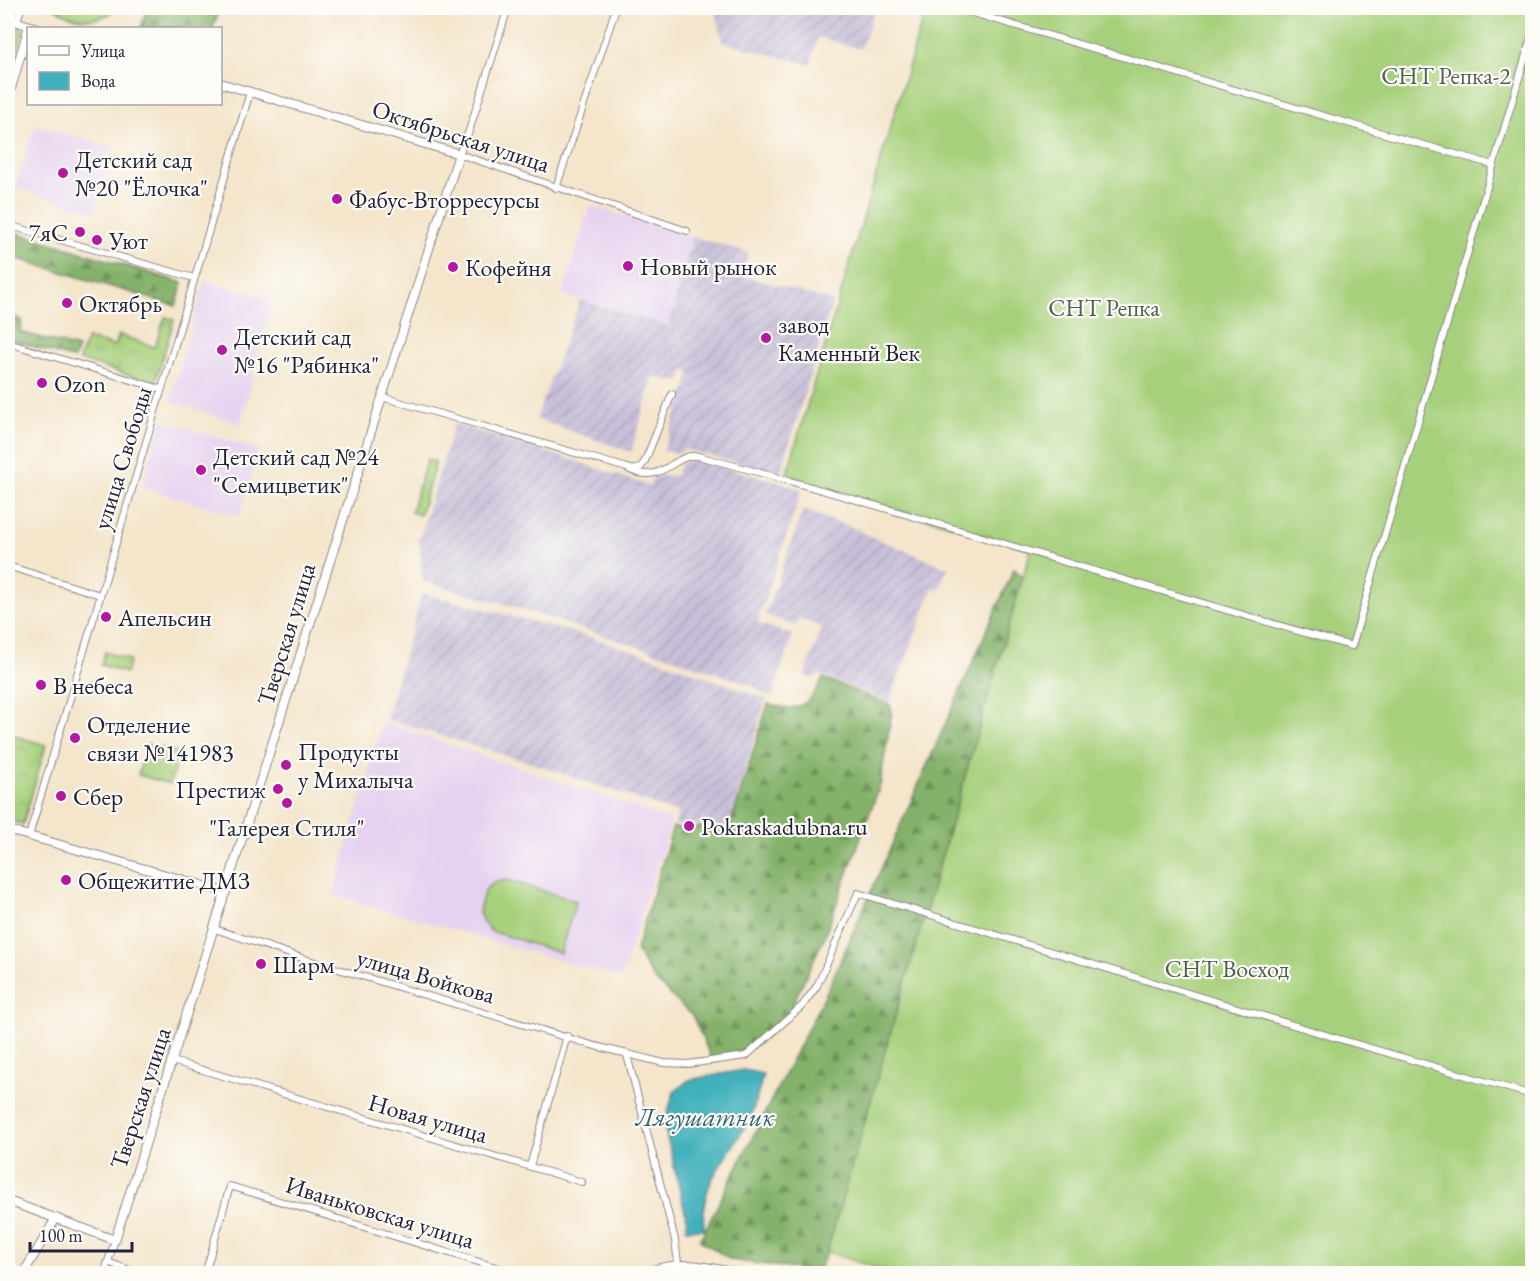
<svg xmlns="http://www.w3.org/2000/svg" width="1540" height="1281" viewBox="0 0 1540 1281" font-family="'EB Garamond',serif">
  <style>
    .built { fill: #e6d2f0 }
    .industrial { fill: url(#industrial-furrows) }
    .grass { fill: url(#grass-tufts); stroke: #64795b; stroke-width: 1.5 }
    .forest { fill: url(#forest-firs); stroke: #546a53; stroke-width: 1.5 }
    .park { fill: url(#park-crowns); stroke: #64795b; stroke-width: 1.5 }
    .garden { fill: #a7d07b; stroke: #64795b; stroke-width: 1.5 }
    .water { fill: #40b0bb; stroke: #31697b; stroke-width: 1.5 }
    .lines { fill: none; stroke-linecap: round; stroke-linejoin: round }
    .street-casing { stroke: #8b8483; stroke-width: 8 }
    .secondary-casing { stroke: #8b8483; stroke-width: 10 }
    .street { stroke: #fff; stroke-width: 6 }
    .secondary { stroke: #fff; stroke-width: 8 }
    .poi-dot { fill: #b5179e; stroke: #fdfcf7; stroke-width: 2 }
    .labels { text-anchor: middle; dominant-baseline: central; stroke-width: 4.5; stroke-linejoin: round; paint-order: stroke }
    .park-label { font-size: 24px; fill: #515f51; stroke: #fdfcf7 }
    .street-label { font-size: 24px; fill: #22223b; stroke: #fdfcf7 }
    .poi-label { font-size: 24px; fill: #22223b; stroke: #fdfcf7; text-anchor: start }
    .water-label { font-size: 26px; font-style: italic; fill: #306275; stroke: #fdfcf7 }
  </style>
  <defs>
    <pattern id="industrial-furrows" width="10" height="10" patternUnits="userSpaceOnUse" patternTransform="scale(1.5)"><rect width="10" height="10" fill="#c8bfd8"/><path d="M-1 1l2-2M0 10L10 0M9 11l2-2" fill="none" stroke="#aca4ba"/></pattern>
    <pattern id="grass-tufts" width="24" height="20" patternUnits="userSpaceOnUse" patternTransform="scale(1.5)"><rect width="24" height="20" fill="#a7d07b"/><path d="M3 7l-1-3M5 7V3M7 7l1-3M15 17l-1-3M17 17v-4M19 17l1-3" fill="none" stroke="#8fb26b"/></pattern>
    <pattern id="forest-firs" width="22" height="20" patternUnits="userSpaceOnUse" patternTransform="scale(1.5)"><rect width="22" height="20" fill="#85b26b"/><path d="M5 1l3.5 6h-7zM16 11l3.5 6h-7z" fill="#6c9059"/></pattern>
    <pattern id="park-crowns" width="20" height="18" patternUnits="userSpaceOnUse" patternTransform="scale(1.5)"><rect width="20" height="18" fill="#a7d07b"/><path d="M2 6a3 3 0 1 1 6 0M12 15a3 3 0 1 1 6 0" fill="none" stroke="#8fb26b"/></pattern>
  </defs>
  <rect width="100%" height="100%" fill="#fdfcf7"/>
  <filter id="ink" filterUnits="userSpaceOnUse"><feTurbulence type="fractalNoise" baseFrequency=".0167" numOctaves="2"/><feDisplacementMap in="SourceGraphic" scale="12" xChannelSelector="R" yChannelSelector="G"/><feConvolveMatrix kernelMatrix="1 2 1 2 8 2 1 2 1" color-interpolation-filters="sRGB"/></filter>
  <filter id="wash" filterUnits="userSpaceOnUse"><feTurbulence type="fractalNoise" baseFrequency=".008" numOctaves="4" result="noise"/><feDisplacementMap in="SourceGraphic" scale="24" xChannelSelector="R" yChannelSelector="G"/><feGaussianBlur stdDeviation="1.35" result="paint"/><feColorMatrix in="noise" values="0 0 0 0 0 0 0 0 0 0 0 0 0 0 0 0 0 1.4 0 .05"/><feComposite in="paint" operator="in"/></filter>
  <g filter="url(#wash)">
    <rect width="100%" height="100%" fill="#f4e5cb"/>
    <g class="built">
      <path d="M35,124L113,148L94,212L16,188Z"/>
      <path d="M590,206L693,237L668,326L562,295Z"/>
      <path d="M205,281L272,299L241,424L170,401Z"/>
      <path d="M162,420L259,450L240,516L142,488Z"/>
      <path d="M383,722L672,820L621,978L333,895Z"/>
    </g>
    <g class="industrial">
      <path d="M715,8H875L861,49L818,37L810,65L723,42Z"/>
      <path d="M693,237L748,252L743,276L833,301L780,474L684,449L680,453L663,451L691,373L684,370L680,382L653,376L631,452L536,419L580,300L668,326Z"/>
      <path d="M454,424L563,457L649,486L653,477L676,475L681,463L694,460L777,481L802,490L757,623L793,635L772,697L764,694L752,685L667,656L512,606L423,581L419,540Z"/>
      <path d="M803,510L860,530V532L948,568L939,590L933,588L889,702L821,675L811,678L804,676L822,627L799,619L796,626L765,615Z"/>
      <path d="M422,593L576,633L643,654L766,699L726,834L694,824L687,827L675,824L678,811H672L538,765L386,719Z"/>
    </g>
    <g class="grass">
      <path d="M8,25L21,28L23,31L8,86Z"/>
      <path d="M165,317L174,320L155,383L79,360L87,339L115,346L119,335L155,347Z"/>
    </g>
    <g class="forest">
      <path d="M147,8H220L213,28H141Z"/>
      <path d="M8,230L183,283L176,306L8,256Z"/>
      <path d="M8,315L22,320L20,332L78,348L74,359L8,339Z"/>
      <path d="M1014,569L1023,576L827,1252L818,1272L731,1260L700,1240L827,991Z"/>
      <path d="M823,678L890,705L892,712L880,785L824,938L785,1020L758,1044L712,1060L693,1017L652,977L636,950L673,827L689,831L699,827L727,835L768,704C798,714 810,705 823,678Z"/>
    </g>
    <g class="park">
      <path d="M427,459L436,462L420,515L411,512Z"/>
      <path d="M8,734L46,745L23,824L8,820Z"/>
      <path d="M147,744L179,753L170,784L138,775Z"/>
    </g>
    <g class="garden">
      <path d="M54,8H53H117C99,25 74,21 54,8Z"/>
      <path d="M926,8H939L960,14L962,8H1532V1273L895,1274L827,1252L1031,549L810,484L787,473Z"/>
      <path d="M105,652L130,660L126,673L101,665Z"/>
      <path d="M508,880L576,901L560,953L491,931L483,922L479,912C483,891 485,882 508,880Z"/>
    </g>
    <path class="water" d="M743,1070L763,1074C760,1086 757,1099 753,1110C736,1154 698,1174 704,1229H686L687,1220L664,1124L674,1092L689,1080Z"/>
  </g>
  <g filter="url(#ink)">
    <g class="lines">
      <g class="street-casing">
        <g id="street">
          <path d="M508,8L469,131L459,154L687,231"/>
          <path d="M956,8L1392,136L1494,165"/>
          <path d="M17,22L21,8"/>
          <path d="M556,188L616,8"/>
          <path d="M8,225L194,278"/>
          <path d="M8,343L161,389"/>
          <path d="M382,397L634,470L641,467L645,461L672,394"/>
          <path d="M630,470C664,485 673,453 698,456C918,514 1134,586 1352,646L1532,34"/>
          <path d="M8,566L100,595"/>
          <path d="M29,836L250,92"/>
          <path d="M215,929L305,959L595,1046L664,1063L688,1064L746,1056L802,1006L817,986L858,893L1336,1038L1532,1095"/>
          <path d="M627,1055L675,1240L678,1263"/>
          <path d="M172,1061L582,1182"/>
          <path d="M530,1166L567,1036"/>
          <path d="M108,1262L140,1274"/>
          <path d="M104,1274L115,1240"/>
          <path d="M205,1274L230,1186L518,1274"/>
          <path d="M641,1274C677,1256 708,1266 745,1274"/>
        </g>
      </g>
      <g class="secondary-casing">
        <g id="secondary">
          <path d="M8,19L37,28"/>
          <path d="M8,99L28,29"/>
          <path d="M8,830L226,892"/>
          <path d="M8,1201L115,1240L459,154L220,83"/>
          <path d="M23,1274L56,1218"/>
        </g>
      </g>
      <use href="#street" class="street"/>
      <use href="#secondary" class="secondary"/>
    </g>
  </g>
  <g class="poi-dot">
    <circle cx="63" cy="173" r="6"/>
    <circle cx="337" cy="199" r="6"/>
    <circle cx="80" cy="232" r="6"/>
    <circle cx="97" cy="240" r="6"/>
    <circle cx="628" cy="266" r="6"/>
    <circle cx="453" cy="267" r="6"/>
    <circle cx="67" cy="303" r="6"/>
    <circle cx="766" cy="338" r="6"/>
    <circle cx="222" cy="350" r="6"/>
    <circle cx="42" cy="383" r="6"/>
    <circle cx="201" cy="470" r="6"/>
    <circle cx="106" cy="617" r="6"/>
    <circle cx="41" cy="685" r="6"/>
    <circle cx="75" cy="738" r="6"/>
    <circle cx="286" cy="765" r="6"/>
    <circle cx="278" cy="789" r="6"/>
    <circle cx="61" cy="796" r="6"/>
    <circle cx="287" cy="803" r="6"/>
    <circle cx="689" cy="826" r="6"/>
    <circle cx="66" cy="880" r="6"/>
    <circle cx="261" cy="964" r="6"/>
  </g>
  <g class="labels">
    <g class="park-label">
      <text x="1446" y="75">СНТ Репка-2</text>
      <text x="1104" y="307">СНТ Репка</text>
      <text x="1227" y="968">СНТ Восход</text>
    </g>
    <g class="street-label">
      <text transform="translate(461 136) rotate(18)">Октябрьская улица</text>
      <text transform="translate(122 458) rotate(-73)">улица Свободы</text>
      <text transform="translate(286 634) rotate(-73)">Тверская улица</text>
      <text transform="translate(426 976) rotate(16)">улица Войкова</text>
      <text transform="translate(140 1098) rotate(-72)">Тверская улица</text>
      <text transform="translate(428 1118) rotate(16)">Новая улица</text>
      <text transform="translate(380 1212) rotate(17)">Иваньковская улица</text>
    </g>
    <g class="poi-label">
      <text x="75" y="159">Детский сад<tspan x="75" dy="28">№20 "Ёлочка"</tspan></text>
      <text x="349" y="199">Фабус-Вторресурсы</text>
      <text x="68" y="232" text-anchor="end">7яС</text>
      <text x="109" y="240">Уют</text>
      <text x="640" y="266">Новый рынок</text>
      <text x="465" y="267">Кофейня</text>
      <text x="79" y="303">Октябрь</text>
      <text x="778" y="324">завод<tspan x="778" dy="28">Каменный Век</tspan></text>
      <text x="234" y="336">Детский сад<tspan x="234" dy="28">№16 "Рябинка"</tspan></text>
      <text x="54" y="383">Ozon</text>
      <text x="213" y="456">Детский сад №24<tspan x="213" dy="28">"Семицветик"</tspan></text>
      <text x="118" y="617">Апельсин</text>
      <text x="53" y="685">В небеса</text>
      <text x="87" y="724">Отделение<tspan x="87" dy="28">связи №141983</tspan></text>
      <text x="298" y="751">Продукты<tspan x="298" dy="28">у Михалыча</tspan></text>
      <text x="266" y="789" text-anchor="end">Престиж</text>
      <text x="73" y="796">Сбер</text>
      <text x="701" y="826">Pokraskadubna.ru</text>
      <text x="287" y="827" text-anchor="middle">"Галерея Стиля"</text>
      <text x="78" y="880">Общежитие ДМЗ</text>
      <text x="273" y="964">Шарм</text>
    </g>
    <g class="water-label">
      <text x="705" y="1117">Лягушатник</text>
    </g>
  </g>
  <rect width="1540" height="1281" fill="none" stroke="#fdfcf7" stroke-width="30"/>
  <rect x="27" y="27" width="195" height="78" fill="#fdfcf7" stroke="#a5a5ac" stroke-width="1.5"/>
  <rect x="39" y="46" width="30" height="9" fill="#ffffff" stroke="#a5a5ac" stroke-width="1.5"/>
  <text x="81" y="57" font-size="18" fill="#22223b">Улица</text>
  <rect x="39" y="72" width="30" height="18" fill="#40b0bb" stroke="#a5a5ac" stroke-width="1.5"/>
  <text x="81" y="87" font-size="18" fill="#22223b">Вода</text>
  <path d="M30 1242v9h102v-9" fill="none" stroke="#22223b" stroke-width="3"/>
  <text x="39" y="1242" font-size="18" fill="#22223b" stroke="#fdfcf7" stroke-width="4.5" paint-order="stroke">100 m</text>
</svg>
